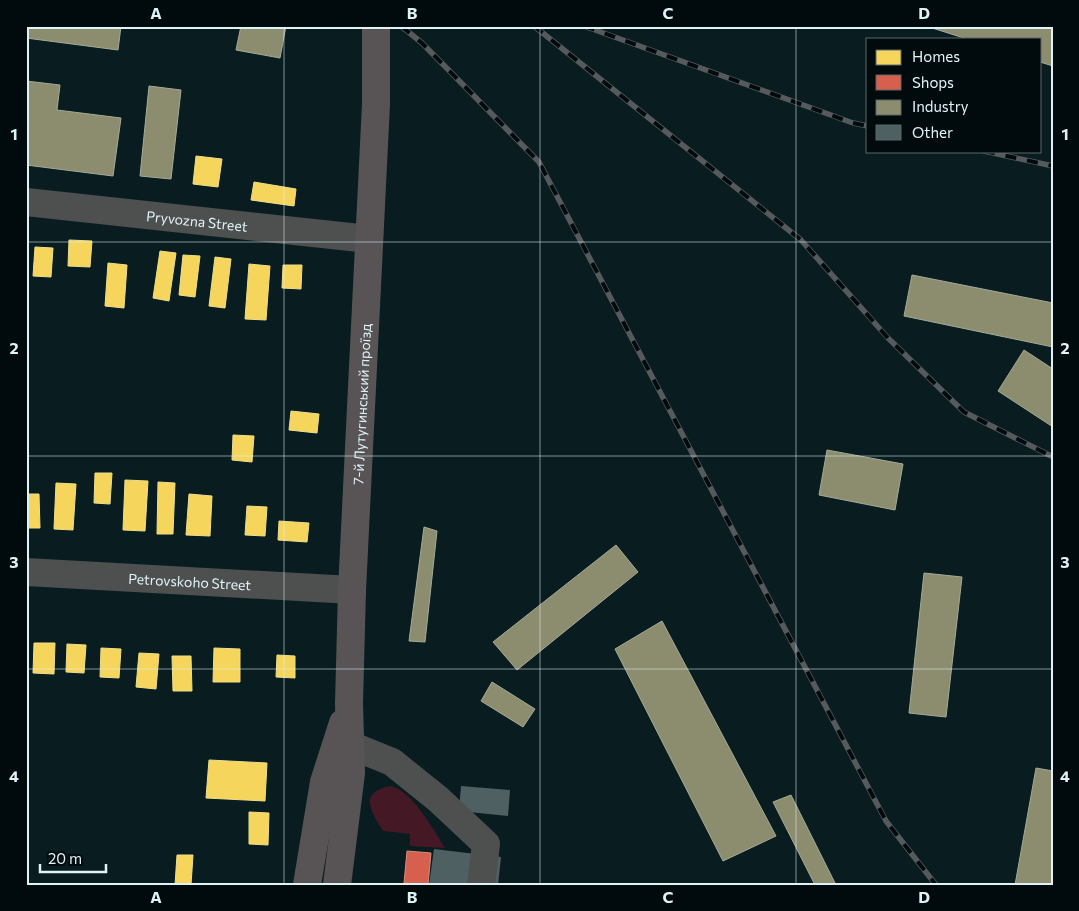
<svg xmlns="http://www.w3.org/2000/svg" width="1079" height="911" viewBox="0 0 1079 911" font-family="Commissioner,sans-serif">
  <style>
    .green { fill: #441825 }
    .homes { fill: #f6d55c; stroke: #efde8a }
    .shops { fill: #d6604d; stroke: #d98c80 }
    .industry { fill: #8c8c6e; stroke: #a5ab97 }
    .building { fill: #4f6062 }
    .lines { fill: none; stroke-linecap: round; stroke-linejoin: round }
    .minor { stroke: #4e4f4f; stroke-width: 28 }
    .major { stroke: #585456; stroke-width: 28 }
    .rail-casing { stroke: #565a5c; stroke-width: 5.5 }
    .rail { stroke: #010a0d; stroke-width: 4; stroke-dasharray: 11; stroke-linecap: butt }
    .grid { fill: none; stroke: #dff3f7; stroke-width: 1; stroke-opacity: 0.55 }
    .labels { text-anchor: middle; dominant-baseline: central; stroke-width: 5; stroke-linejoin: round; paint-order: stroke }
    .street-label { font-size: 14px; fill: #dff3f7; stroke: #010a0d }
    .neatline { fill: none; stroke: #dff3f7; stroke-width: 2 }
    .grid-label { font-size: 16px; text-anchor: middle; font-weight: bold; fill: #dff3f7 }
  </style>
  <rect width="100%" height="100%" fill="#091d20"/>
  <path class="green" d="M390,786C412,790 433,829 445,848L410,846V834L383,831C371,812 358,792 390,786Z"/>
  <g class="homes">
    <path d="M196,156L222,159L218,187L193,184Z"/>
    <path d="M254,182L296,189L294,206L251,200Z"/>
    <path d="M69,240L92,241L90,267L68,266Z"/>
    <path d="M35,247L53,248L51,277L33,276Z"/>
    <path d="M160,251L176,253L169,301L153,298Z"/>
    <path d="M183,255L200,256L195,297L179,295Z"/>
    <path d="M215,257L231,259L225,308L209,306Z"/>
    <path d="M108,263L127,265L124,308L105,306Z"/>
    <path d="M249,264L270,266L266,320L245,319Z"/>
    <path d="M283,265H302L301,289L282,288Z"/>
    <path d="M291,411L319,414L317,433L289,430Z"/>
    <path d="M233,435L254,436L252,462L232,460Z"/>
    <path d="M95,473H112L110,504L94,503Z"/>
    <path d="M125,480L148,481L145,531L123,530Z"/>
    <path d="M158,482L175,483L173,534H157Z"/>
    <path d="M56,483L76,484L73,530L54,529Z"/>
    <path d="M26,494H39L40,528H26Z"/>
    <path d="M189,494L212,496L210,536L186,535Z"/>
    <path d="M247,506L267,507L265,536L245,535Z"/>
    <path d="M279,521L309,523L307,542L278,540Z"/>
    <path d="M34,643H55L54,674L33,673Z"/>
    <path d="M67,644L86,645L84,673L66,672Z"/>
    <path d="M101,648L121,649L119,678L100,677Z"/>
    <path d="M214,648L240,649V682H213Z"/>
    <path d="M139,653L159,654L156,689L136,687Z"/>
    <path d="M277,655L295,656V678L276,677Z"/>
    <path d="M172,656H191L192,691H173Z"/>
    <path d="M209,760L267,763L265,801L206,798Z"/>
    <path d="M249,812L269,813L268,845L249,844Z"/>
    <path d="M177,855H193L191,885H175Z"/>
  </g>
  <path class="shops" d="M407,851L431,853L428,885L404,883Z"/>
  <g class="industry">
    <path d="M26,26H121L118,50L26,38Z"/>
    <path d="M241,26H286L280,58L236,50Z"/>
    <path d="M1053,26V66L1040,62V39H967L929,27Z"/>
    <path d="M26,81L60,85L57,110L121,118L113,176L26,165Z"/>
    <path d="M149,86L181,90L171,179L140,176Z"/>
    <path d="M912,275L1053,303V347L904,316Z"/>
    <path d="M1024,350L1053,369V427L998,391Z"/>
    <path d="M827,450L903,464L895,510L819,495Z"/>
    <path d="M424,527L437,531L425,642L409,641Z"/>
    <path d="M616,545L638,572L517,670L493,642Z"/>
    <path d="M924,573L962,577L946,717L909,713Z"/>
    <path d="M662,621L776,836L723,861L615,649Z"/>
    <path d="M492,682L535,709L523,727L481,701Z"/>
    <path d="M1036,768L1053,771V885H1015Z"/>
    <path d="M791,795L836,885H815L773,802Z"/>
  </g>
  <g class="building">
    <path d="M461,786L510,790L508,816L459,811Z"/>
    <path d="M434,849L501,857L498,885H429Z"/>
  </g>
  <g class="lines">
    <g class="minor">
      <path id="s1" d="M26,202L369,239"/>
      <path id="s2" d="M26,572L352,590"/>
      <path d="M350,745L392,762L438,799L486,844L481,885"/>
    </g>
    <g class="major">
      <path d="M307,885L324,782L343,723"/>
      <path id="s3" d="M337,885L351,773L349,703L352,590L376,104V26"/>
    </g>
    <g class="rail-casing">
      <g id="rail">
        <path d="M401,26L422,43L539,162L886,821L936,885"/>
        <path d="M534,26L801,240L888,338L964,412L1053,457"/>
        <path d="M584,26L853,123L868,126"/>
        <path d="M984,151L1053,166"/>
      </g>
    </g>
    <use href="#rail" class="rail"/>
  </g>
  <path class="grid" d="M284,26V885M540,26V885M796,26V885M26,242H1053M26,456H1053M26,669H1053"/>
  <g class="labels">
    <g class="street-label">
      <text stroke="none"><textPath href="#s1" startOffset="172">Pryvozna Street</textPath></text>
      <text stroke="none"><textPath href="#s3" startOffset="482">7-й Лутугинський проїзд</textPath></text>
      <text stroke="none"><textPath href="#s2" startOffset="164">Petrovskoho Street</textPath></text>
    </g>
  </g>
  <rect width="1079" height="911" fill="none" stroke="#010a0d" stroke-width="55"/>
  <rect x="866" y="38" width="175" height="115" fill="#010a0d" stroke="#5a676b"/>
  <rect x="876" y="50" width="25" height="15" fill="#f6d55c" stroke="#5a676b"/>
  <text x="912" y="62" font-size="15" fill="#dff3f7">Homes</text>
  <rect x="876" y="75" width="25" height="15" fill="#d6604d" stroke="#5a676b"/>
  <text x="912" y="88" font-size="15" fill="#dff3f7">Shops</text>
  <rect x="876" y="100" width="25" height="15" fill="#8c8c6e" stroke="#5a676b"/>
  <text x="912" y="112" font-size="15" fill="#dff3f7">Industry</text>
  <rect x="876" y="125" width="25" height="15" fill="#4f6062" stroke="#5a676b"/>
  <text x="912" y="138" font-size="15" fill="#dff3f7">Other</text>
  <path d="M40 864v8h66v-8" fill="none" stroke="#dff3f7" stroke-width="2.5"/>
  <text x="48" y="864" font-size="15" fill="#dff3f7" stroke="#010a0d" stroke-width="4" paint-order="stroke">20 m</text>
  <rect x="28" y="28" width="1024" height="856" class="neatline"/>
  <g class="grid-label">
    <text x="156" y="19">A</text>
    <text x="412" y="19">B</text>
    <text x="668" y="19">C</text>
    <text x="924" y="19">D</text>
    <text x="14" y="140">1</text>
    <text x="1065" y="140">1</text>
    <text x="14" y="354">2</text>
    <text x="1065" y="354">2</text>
    <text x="14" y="568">3</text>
    <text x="1065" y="568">3</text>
    <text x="14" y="782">4</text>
    <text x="1065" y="782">4</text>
    <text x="156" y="903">A</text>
    <text x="412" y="903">B</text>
    <text x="668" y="903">C</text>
    <text x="924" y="903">D</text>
  </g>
</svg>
